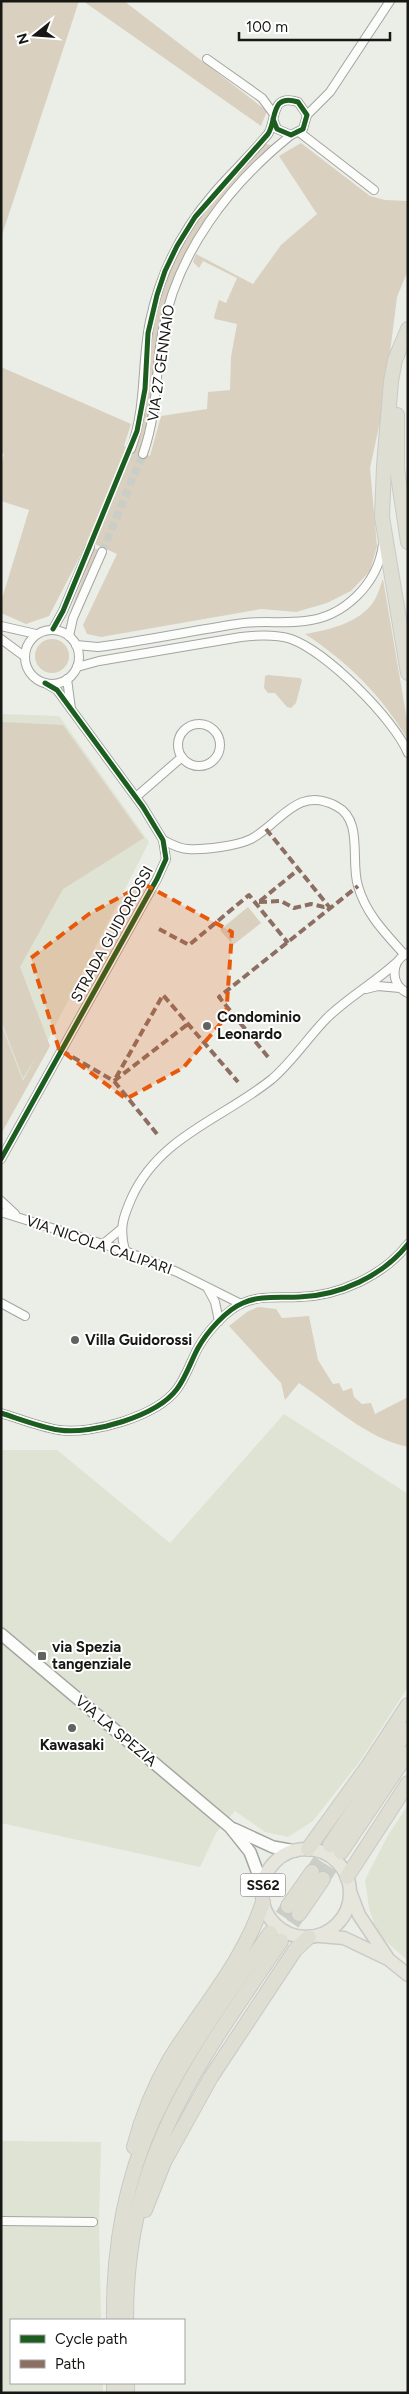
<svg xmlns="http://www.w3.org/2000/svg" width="409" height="2394" viewBox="0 0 409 2394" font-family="Figtree,sans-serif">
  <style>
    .built { fill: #dee3d4 }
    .green { fill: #d9d0c0 }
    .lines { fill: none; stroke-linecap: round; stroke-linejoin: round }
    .minor-tunnel { stroke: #cbcec6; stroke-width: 8; stroke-dasharray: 8 4; stroke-linecap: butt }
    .trunk-tunnel { stroke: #cbcec6; stroke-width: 14; stroke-dasharray: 14 7; stroke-linecap: butt }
    .minor-casing { stroke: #a3a5a0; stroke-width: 10 }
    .secondary-casing { stroke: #a3a5a0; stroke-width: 14 }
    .primary-casing { stroke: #c9cac7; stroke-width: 15 }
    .trunk-casing { stroke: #c9cac7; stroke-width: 16 }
    .minor { stroke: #fcfcfb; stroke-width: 8 }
    .secondary { stroke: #fcfcfb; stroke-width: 11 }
    .primary { stroke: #e6e6dd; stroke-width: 12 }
    .trunk { stroke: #deded2; stroke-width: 14 }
    .quiet { stroke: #8d6e63; stroke-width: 4; stroke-dasharray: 8 4; stroke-linecap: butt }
    .cycleway-casing { stroke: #fff; stroke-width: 8 }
    .cycleway { stroke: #1b5e20; stroke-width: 5 }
    .marked { fill: #e8590c; fill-opacity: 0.2; stroke: #e8590c; stroke-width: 4; stroke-dasharray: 10 6; stroke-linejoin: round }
    .poi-dot { fill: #61635e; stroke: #fff; stroke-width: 2 }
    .labels { text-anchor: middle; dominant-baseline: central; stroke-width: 4; stroke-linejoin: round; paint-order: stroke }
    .shield { fill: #fff; stroke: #5d5d5a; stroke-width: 1 }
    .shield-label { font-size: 14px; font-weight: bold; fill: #171814 }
    .street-label { font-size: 15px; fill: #171814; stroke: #fff }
    .poi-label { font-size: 15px; font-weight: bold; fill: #171814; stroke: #fff; text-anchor: start }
  </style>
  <rect width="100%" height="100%" fill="#ebeee6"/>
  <g class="built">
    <path d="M1,714L59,716L149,842L27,1081L1,1126Z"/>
    <path d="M284,1414L408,1494V1687L360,1761L313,1821L288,1837L265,1832L235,1811L216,1833L200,1867L1,1823V1450H57L170,1543Z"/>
    <path d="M408,1805V1961L377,1933L369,1908L365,1880L387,1837Z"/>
    <path d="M1,2141L101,2142L99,2224L101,2320H11V2383H103V2393H1Z"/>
  </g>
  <g class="green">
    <path d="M1,1H79L1,238Z"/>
    <path d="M83,1H124L267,111L261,126Z"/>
    <path d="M301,143L370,196L385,200L408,201V270L397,297L383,408L370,468L377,546L370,571L351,591L327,603L296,612L261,609L101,637L87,634L83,625L117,554L88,541L49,616L26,624L1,613V602L29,510L1,501V467L4,454L1,453V367L131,424L124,446L135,450C149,413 147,376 152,338C163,254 209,203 265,144L271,145C218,202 172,251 158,331C154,354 156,377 152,400C150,418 145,435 140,452L150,456L161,416L207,409L208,392L230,390L231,357L237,324L215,319L214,317L219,300L226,303L237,278L203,261L199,268L193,262L196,254L253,284L281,245L317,214L279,156Z"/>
    <path d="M94,548L99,550L70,612Z"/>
    <path d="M383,579L408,726V740C382,696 348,662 305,634C329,630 360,623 374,601C378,595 380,586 383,579Z"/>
    <circle cx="52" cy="656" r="17"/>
    <path d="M268,675L300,678L302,680L296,703L291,708L287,707L275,693H268L264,688L265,676Z"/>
    <path d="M1,722L63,725L144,838L63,889L20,967L50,1046L1,1134V1024L23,1081L36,1057L23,1078L1,1020Z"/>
    <path d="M248,907L261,923L233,945L220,930Z"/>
    <path d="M258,1307L276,1309L282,1318L309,1316L318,1360L333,1384L339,1383L343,1391L352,1388L354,1397L362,1404L371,1403L375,1414L408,1397V1447C366,1438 334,1406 299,1383L285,1400L281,1383L229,1326L247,1312Z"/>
  </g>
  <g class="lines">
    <g class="minor-tunnel">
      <path d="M90,547L131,449"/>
      <path d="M102,552L143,454"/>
    </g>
    <g class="trunk-tunnel">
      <path d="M312,1872L330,1845"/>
      <path d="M323,1879L341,1852"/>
      <path d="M270,1933L288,1906"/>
      <path d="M281,1941L299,1914"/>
    </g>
    <g class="minor-casing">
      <g id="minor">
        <path d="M207,59L262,98L273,113"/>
        <path d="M307,115L330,92L390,1"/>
        <path d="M299,132L374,190"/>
        <path d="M131,449C147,404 141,365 150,321C160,273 182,230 214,193C231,173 251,155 268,134C277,120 270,93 298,102L307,115L303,129L291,135L277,129L273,119"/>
        <path d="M143,454C158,411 155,376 162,334C176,253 229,185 291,135"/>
        <path d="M1,626L36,634"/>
        <path d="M53,629L63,611L90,547"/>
        <circle cx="52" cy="657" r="27"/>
        <path d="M69,636L73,618L102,552"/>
        <path d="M1,639L24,656"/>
        <path d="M76,645L98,647C144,641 190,631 237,624C259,620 282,624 305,621C344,617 378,584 383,544"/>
        <path d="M77,667L99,661L241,637C258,635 275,634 291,639C327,652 394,719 408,753"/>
        <path d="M67,679L71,709"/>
        <circle cx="199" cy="745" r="21"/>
        <path d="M136,797L182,757"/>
        <path d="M163,840C171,844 179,849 188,849C204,850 237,846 251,839C280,824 297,785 336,806C364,820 350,861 358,886C366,914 385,933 404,954"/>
        <path d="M408,953C390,961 390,985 408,993"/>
        <path d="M366,989L378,986L400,988"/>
        <path d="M1,1159L157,879L166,859L163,840L143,807L57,690L45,683"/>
        <path d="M1,1201L15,1214"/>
        <path d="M1,1212L125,1251L177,1272L241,1304"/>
        <path d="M103,1244L120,1230"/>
        <path d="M125,1251C119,1228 123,1217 132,1197C160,1136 224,1118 272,1079C293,1061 308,1037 328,1017C350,996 374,983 396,963"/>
        <path d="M208,1289L215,1302L219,1321"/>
        <path d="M1,1303L25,1316"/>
        <path d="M1,1413C20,1419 40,1427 59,1430C92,1435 157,1416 177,1389C186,1377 191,1361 198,1348C207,1332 226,1310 243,1303C260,1295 280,1298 299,1297C339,1296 383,1276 408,1244"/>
        <path d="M1,2221L93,2222"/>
      </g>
    </g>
    <g class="secondary-casing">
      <g id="secondary">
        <path d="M1,1634L230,1827L250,1852L263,1887"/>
        <path d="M234,1829L273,1847L295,1851"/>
      </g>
    </g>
    <g class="primary-casing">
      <g id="primary">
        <circle cx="306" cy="1893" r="44"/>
        <path d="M351,1894L359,1915L387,1957"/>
        <path d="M320,1936L344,1938L388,1959L408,1975"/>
      </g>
    </g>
    <g class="trunk-casing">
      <g id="trunk">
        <path d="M408,329L395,360L391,381L384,466L382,517L408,673"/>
        <path d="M397,415V469L408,542"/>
        <path d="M330,1845L408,1729"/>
        <path d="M308,1849L368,1766L408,1705"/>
        <path d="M341,1852L408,1753"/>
        <path d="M347,1877L408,1783"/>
        <path d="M288,1906L312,1872"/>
        <path d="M299,1914L323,1879"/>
        <path d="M134,2147C142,2116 154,2087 170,2059C202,2007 244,1961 263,1902"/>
        <path d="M145,2210L164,2162L211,2077L295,1950L309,1937"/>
        <path d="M114,2320C113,2244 127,2168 163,2100C193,2041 233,1987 270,1933"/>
        <path d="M126,2320C126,2158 194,2069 281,1941"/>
        <path d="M114,2383V2393"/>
        <path d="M127,2383V2393"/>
      </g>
    </g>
    <use href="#minor" class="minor"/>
    <use href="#secondary" class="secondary"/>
    <use href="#primary" class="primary"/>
    <use href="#trunk" class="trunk"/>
    <g class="quiet">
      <path d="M266,829L330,908"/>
      <path d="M260,901L299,869"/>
      <path d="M259,902L281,901L294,908L311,904L324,907L329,906"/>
      <path d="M159,929L189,945L249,895L288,943"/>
      <path d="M62,1051L114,1081L188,1024"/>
      <path d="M268,1057L219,997L358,886"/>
      <path d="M157,1134L114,1081L163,995L238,1082"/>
    </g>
    <g class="cycleway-casing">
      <g id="cycleway">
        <path d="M53,629L63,611L137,431L145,389L148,333L157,295L165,271L177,246L195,217L268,134C277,120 270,93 298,102L307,115L303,129L291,135L277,129L273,119"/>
        <path d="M1,1159L157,879L166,859L163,840L143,807L57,690L45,683"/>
        <path d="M1,1413C20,1419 40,1427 59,1430C92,1435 157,1416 177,1389C186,1377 191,1361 198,1348C207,1332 226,1310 243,1303C260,1295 280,1298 299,1297C339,1296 383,1276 408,1244"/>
      </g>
    </g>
    <use href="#cycleway" class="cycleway"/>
  </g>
  <path class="marked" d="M144,884L232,932L226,1017L183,1068L126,1099L59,1049L31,958L89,914Z"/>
  <g class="poi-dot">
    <circle cx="207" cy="1026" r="5"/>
    <circle cx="75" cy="1340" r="5"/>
    <rect x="37" y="1651" width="10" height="10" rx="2.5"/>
    <circle cx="72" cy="1728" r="5"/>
  </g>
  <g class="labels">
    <rect class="shield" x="240.5" y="1873.5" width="45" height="23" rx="4"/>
    <g class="shield-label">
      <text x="263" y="1885">SS62</text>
    </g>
    <g class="street-label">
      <text transform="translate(161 363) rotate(-82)">VIA 27 GENNAIO</text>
      <text transform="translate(112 934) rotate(-61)">STRADA GUIDOROSSI</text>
      <text transform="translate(99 1245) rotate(19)">VIA NICOLA CALIPARI</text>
      <text transform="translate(116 1731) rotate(40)">VIA LA SPEZIA</text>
    </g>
    <g class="poi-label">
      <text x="217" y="1017">Condominio<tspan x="217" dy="17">Leonardo</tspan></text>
      <text x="85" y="1340">Villa Guidorossi</text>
      <text x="52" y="1647">via Spezia<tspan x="52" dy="17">tangenziale</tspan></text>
      <text x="72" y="1745" text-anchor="middle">Kawasaki</text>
    </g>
  </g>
  <rect width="409" height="2394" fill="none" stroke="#171814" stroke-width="5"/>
  <rect x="10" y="2319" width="175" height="65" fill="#ffffff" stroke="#a2a3a1"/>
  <rect x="20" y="2335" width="25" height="8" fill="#1b5e20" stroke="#a2a3a1"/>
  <text x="55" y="2344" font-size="15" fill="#171814">Cycle path</text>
  <rect x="20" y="2360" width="25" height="8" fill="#8d6e63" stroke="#a2a3a1"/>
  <text x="55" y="2369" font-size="15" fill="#171814">Path</text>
  <g transform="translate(35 35) rotate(253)" stroke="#ffffff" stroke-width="4" paint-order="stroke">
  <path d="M0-4L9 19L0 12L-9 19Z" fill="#171814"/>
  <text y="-8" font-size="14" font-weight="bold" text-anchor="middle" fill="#171814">N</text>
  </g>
  <path d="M239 32v8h151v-8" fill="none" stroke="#171814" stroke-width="2.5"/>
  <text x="246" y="32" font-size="15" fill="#171814" stroke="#ffffff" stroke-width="4" paint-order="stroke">100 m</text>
</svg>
